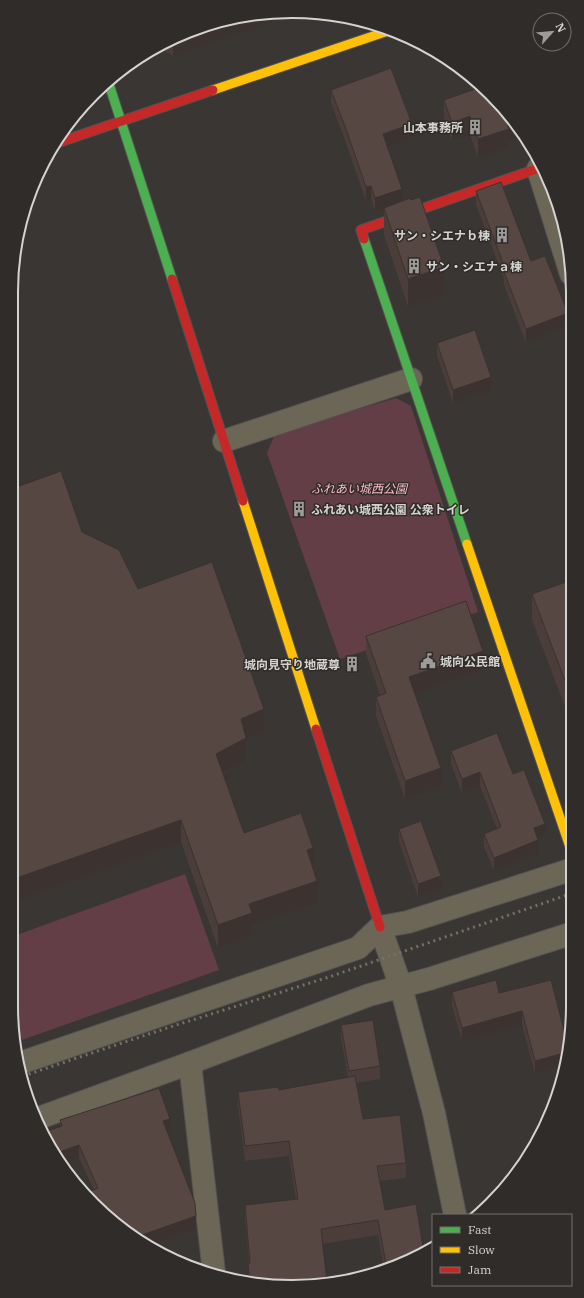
<svg xmlns="http://www.w3.org/2000/svg" width="584" height="1298" viewBox="0 0 584 1298" font-family="'IBM Plex Serif','Noto Sans JP',serif">
  <style>
    .green { fill: #633e46 }
    .lines { fill: none; stroke-linecap: round; stroke-linejoin: round }
    .street-casing { stroke: #545251; stroke-width: 24 }
    .fast-casing { stroke: #545251; stroke-width: 11 }
    .slow-casing { stroke: #545251; stroke-width: 11 }
    .jam-casing { stroke: #545251; stroke-width: 11 }
    .street { stroke: #6c6657; stroke-width: 22 }
    .fast { stroke: #4caf50; stroke-width: 9 }
    .slow { stroke: #ffc107; stroke-width: 9 }
    .jam { stroke: #c62828; stroke-width: 9 }
    .rail { stroke: #757067; stroke-width: 3; stroke-dasharray: 2 4; stroke-linecap: butt }
    .wall { fill: #4a3d3a }
    .shaded-wall { fill: #3c322f }
    .building { fill: #564743; stroke: #3c322f }
    .labels { text-anchor: middle; dominant-baseline: central; stroke-width: 3; stroke-linejoin: round; paint-order: stroke }
    .poi-label { font-size: 12px; font-weight: bold; fill: #d5d3d1; stroke: #302c29; text-anchor: end }
    .park-label { font-size: 12px; font-style: italic; fill: #fdbcc8; stroke: #302c29 }
    .rim { fill: none; stroke: #d5d3d1; stroke-width: 2 }
  </style>
  <rect width="100%" height="100%" fill="#393634"/>
  <g class="green">
    <path d="M396,398L411,406L478,612L340,659L267,453L275,434Z"/>
    <path d="M185,874L219,970L22,1040L12,1015L11,1006V937Z"/>
  </g>
  <g class="lines">
    <g class="street-casing">
      <g id="street">
        <path d="M538,169L571,274"/>
        <path d="M224,441L411,379"/>
        <path d="M380,927L401,987L434,1113L455,1215"/>
        <path d="M20,1063L358,948L380,927L408,922L573,869"/>
        <path d="M190,1063L214,1273"/>
        <path d="M36,1119L190,1063L369,995L429,979L573,933"/>
      </g>
    </g>
    <g class="fast-casing">
      <g id="fast">
        <path d="M108,81L172,279"/>
        <path d="M364,239L467,544"/>
      </g>
    </g>
    <g class="slow-casing">
      <g id="slow">
        <path d="M213,90L391,30"/>
        <path d="M243,501L316,729"/>
        <path d="M467,544L572,853"/>
      </g>
    </g>
    <g class="jam-casing">
      <g id="jam">
        <path d="M54,144L213,90"/>
        <path d="M364,239L361,230L542,167"/>
        <path d="M172,279L243,501"/>
        <path d="M316,729L380,927"/>
      </g>
    </g>
    <use href="#street" class="street"/>
    <use href="#fast" class="fast"/>
    <use href="#slow" class="slow"/>
    <use href="#jam" class="jam"/>
    <path class="rail" d="M23,1076L170,1027L329,977L573,893"/>
  </g>
  <g class="wall">
    <path d="M275,13L272,22L173,56L158,46L184,32L237,16Z"/>
    <path d="M331,90L412,137L387,146L402,201L444,295L408,307L384,235V209L375,212L371,199L366,201L346,143L331,103Z"/>
    <path d="M444,100L509,141V147L478,158L470,135L452,141L444,119Z"/>
    <path d="M476,191L531,261L568,327L526,343L504,285V279L476,205Z"/>
    <path d="M437,343L491,391L453,403L437,356Z"/>
    <path d="M11,489L82,532L138,589L264,732L246,739V761L223,773L244,833L313,870L317,903L252,925V936L218,948L181,842L11,903Z"/>
    <path d="M572,580V725L532,620V594Z"/>
    <path d="M366,636L483,670L415,694L441,787L405,799L376,716V697L380,695L366,654Z"/>
    <path d="M451,751L513,774L545,837L538,840V853L494,871L484,847V834L497,829L480,786L462,793L451,764Z"/>
    <path d="M399,829L441,889L418,897L399,842Z"/>
    <path d="M551,980L568,1061L566,1066L535,1074L522,1025L462,1041L452,1006V992L499,993Z"/>
    <path d="M341,1025L380,1066V1079L357,1083L363,1119L406,1163V1178L380,1181L385,1210L424,1253L384,1271L378,1235L323,1244L327,1281L329,1285L248,1282V1264L249,1263L245,1220V1205L296,1200L289,1156L245,1161L238,1107V1092L279,1090L348,1078L341,1038Z"/>
    <path d="M60,1120L170,1132L168,1133L196,1229L147,1246L84,1194L94,1190L79,1158L60,1127Z"/>
  </g>
  <g class="shaded-wall">
    <path d="M275,13L272,22L173,56V38L184,32L237,16Z"/>
    <path d="M470,116V135L452,141V123Z"/>
    <path d="M514,120L523,136L509,141V147L478,158V139L507,123Z"/>
    <path d="M412,124V137L383,148V134Z"/>
    <path d="M371,186V199L366,201V187Z"/>
    <path d="M402,189V202L375,212V198Z"/>
    <path d="M444,267V295L408,307V279Z"/>
    <path d="M568,313V327L526,343V329Z"/>
    <path d="M491,377V391L453,403V390Z"/>
    <path d="M483,651V670L409,696V677Z"/>
    <path d="M264,709V732L246,739V761L216,776V754L241,719Z"/>
    <path d="M441,768V787L405,799V781Z"/>
    <path d="M480,772V786L462,793V779Z"/>
    <path d="M181,820V842L11,903V880Z"/>
    <path d="M545,824V837L534,841V828Z"/>
    <path d="M538,840V853L494,871V858Z"/>
    <path d="M313,848V870L307,850Z"/>
    <path d="M441,876V889L418,897V884Z"/>
    <path d="M317,881V903L252,925V936L218,948V925L249,904Z"/>
    <path d="M522,1011V1025L462,1041V1028Z"/>
    <path d="M568,1052V1061L566,1066L535,1074V1061Z"/>
    <path d="M170,1119V1132L163,1134V1121Z"/>
    <path d="M79,1145V1158L61,1164L54,1154Z"/>
    <path d="M196,1216V1229L147,1246L139,1239V1236Z"/>
  </g>
  <g class="building">
    <path d="M391,68L412,124L383,134L402,189L375,198L371,186L366,187L346,129L331,90Z"/>
    <path d="M481,87L514,120L507,123L509,129L478,139L470,116L452,123L444,100Z"/>
    <path d="M501,182L531,261L545,256L568,313L526,329L504,272L506,271L476,191Z"/>
    <path d="M420,197L444,267L408,279L384,208L410,198L411,200Z"/>
    <path d="M475,330L491,377L453,390L437,343Z"/>
    <path d="M61,471L82,532L119,550L138,589L212,562L264,709L241,719L246,738L216,754L244,833L301,813L313,848L307,850L317,881L249,904L252,913L218,925L181,820L11,880V489Z"/>
    <path d="M572,580V699L532,594Z"/>
    <path d="M466,601L483,651L409,677L441,768L405,781L376,697L386,693L366,636Z"/>
    <path d="M497,733L513,774L524,770L545,824L534,828L538,840L494,858L484,834L501,827L480,772L462,779L451,751Z"/>
    <path d="M421,821L441,876L418,884L399,829Z"/>
    <path d="M496,980L499,993L551,980L569,1049L568,1052L535,1061L522,1011L462,1028L452,992Z"/>
    <path d="M373,1020L380,1066L349,1071L341,1025Z"/>
    <path d="M355,1076L363,1119L400,1115L406,1163L377,1166L385,1210L416,1204L424,1253L387,1270L378,1220L321,1229L327,1281L353,1278V1279L329,1285L250,1282L248,1264L250,1263L245,1205L298,1199L289,1141L245,1146L238,1092L278,1087L279,1090Z"/>
    <path d="M159,1088L170,1119L163,1121L195,1203L196,1216L139,1236L140,1240L84,1194L98,1188L79,1145L54,1154L49,1146L42,1133L62,1126L60,1120Z"/>
    <path d="M194,1262L195,1266L190,1264Z"/>
  </g>
  <defs>
    <g id="building-bare" transform="scale(1.2)"><path d="M-4-6H4V6H1V3H-1V6H-4ZM-2.5-4.3h1.7v1.8h-1.7ZM.8-4.3h1.7v1.8H.8ZM-2.5-1h1.7V.8h-1.7ZM.8-1h1.7V.8H.8Z" fill="#9e9c9a" stroke="#302c29" stroke-width="2.5" paint-order="stroke"/></g>
    <g id="civic-bare" transform="scale(1.2)"><path d="M-.6-6.5H3V-4.5H.6V-3L4-1V1h2V6H-6V1h2V-1L-.6-3ZM-1.2 2.5V6h2.4V2.5Z" fill="#9e9c9a" stroke="#302c29" stroke-width="2.5" paint-order="stroke"/></g>
  </defs>
  <g fill-rule="evenodd">
    <use href="#building-bare" x="475" y="127"/>
    <use href="#building-bare" x="502" y="235"/>
    <use href="#building-bare" x="414" y="266"/>
    <use href="#building-bare" x="299" y="509"/>
    <use href="#civic-bare" x="428" y="661"/>
    <use href="#building-bare" x="352" y="664"/>
  </g>
  <g class="labels">
    <g class="poi-label">
      <text x="463" y="127">山本事務所</text>
      <text x="490" y="235">サン・シエナｂ棟</text>
      <text x="426" y="266" text-anchor="start">サン・シエナａ棟</text>
      <text x="311" y="509" text-anchor="start">ふれあい城西公園 公衆トイレ</text>
      <text x="440" y="661" text-anchor="start">城向公民館</text>
      <text x="340" y="664">城向見守り地蔵尊</text>
    </g>
    <g class="park-label">
      <text x="359" y="488">ふれあい城西公園</text>
    </g>
  </g>
  <path d="M0 0H584V1298H0ZM292 18H292A274 274 0 0 1 566 292V1006A274 274 0 0 1 292 1280H292A274 274 0 0 1 18 1006V292A274 274 0 0 1 292 18Z" fill="#302c29" fill-rule="evenodd"/>
  <path class="rim" d="M292 18H292A274 274 0 0 1 566 292V1006A274 274 0 0 1 292 1280H292A274 274 0 0 1 18 1006V292A274 274 0 0 1 292 18Z"/>
  <rect x="432" y="1214" width="140" height="72" fill="#302c29" stroke="#726f6c"/>
  <rect x="440" y="1227" width="20" height="6" fill="#4caf50" stroke="#726f6c"/>
  <text x="468" y="1234" font-size="12" fill="#d5d3d1">Fast</text>
  <rect x="440" y="1247" width="20" height="6" fill="#ffc107" stroke="#726f6c"/>
  <text x="468" y="1254" font-size="12" fill="#d5d3d1">Slow</text>
  <rect x="440" y="1267" width="20" height="6" fill="#c62828" stroke="#726f6c"/>
  <text x="468" y="1274" font-size="12" fill="#d5d3d1">Jam</text>
  <g transform="translate(552 32) rotate(63)"><circle r="19" fill="#302c29" stroke="#726f6c"/>
  <path d="M0-3L7 15L0 10L-7 15Z" fill="#9e9c9a"/>
  <text y="-6" font-size="11" font-weight="bold" text-anchor="middle" fill="#d5d3d1">N</text>
  </g>
</svg>
